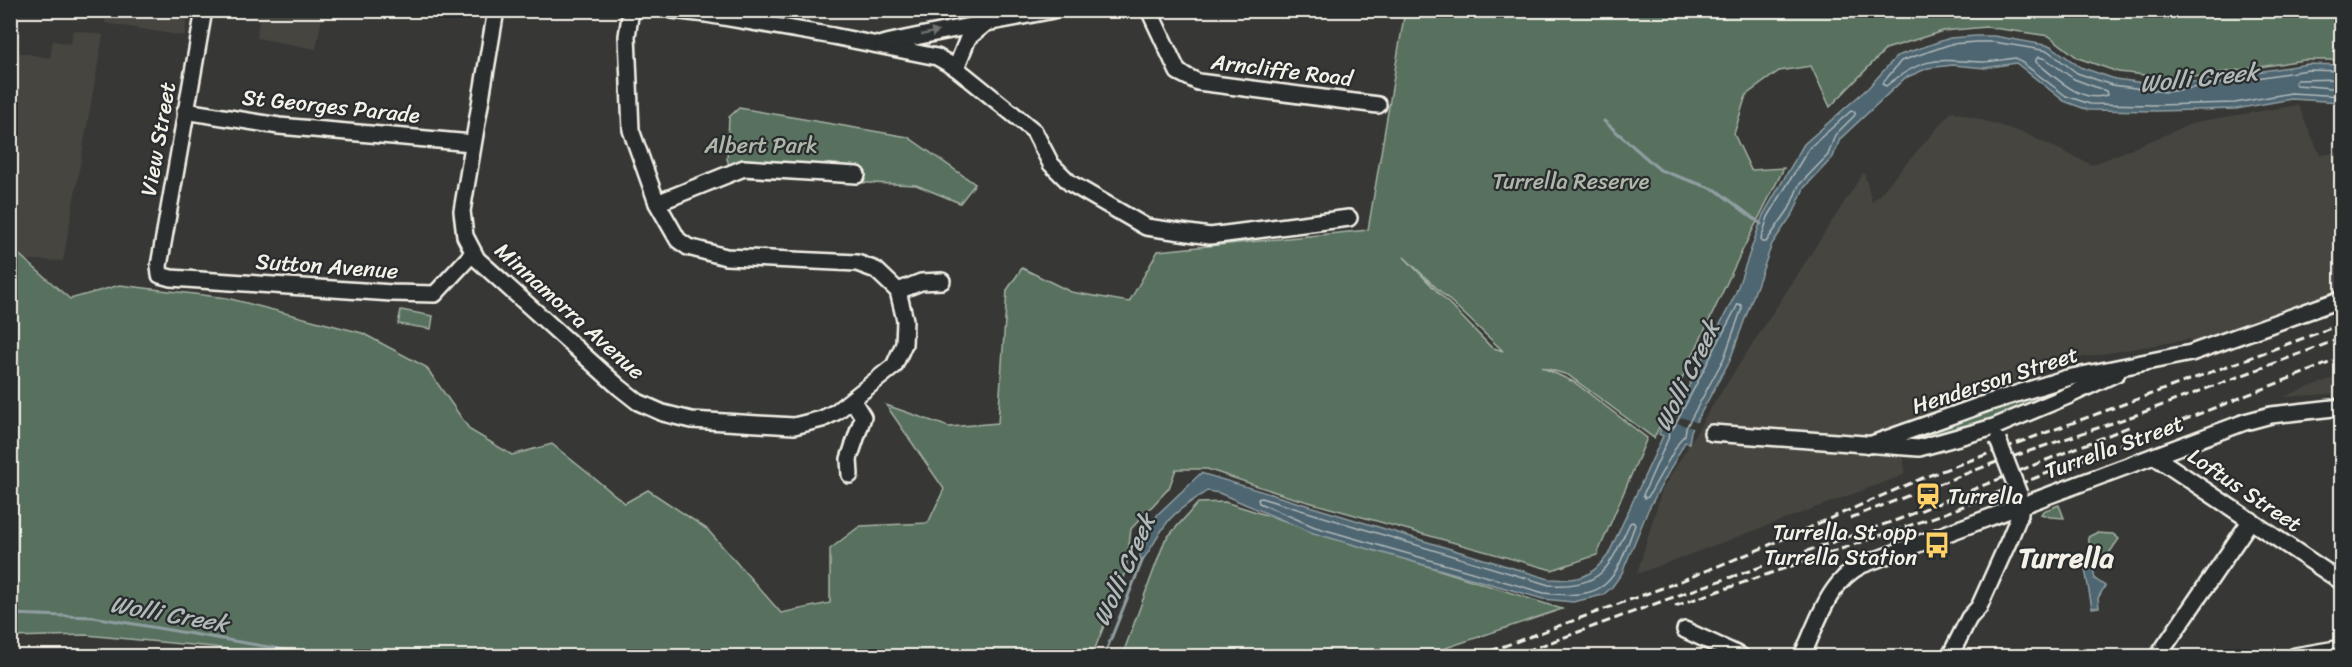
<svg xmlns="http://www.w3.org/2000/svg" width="2352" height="667" viewBox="0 0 2352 667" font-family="Sriracha,sans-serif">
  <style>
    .built { fill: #47453f }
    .green { fill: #58715f; stroke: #a6b1a4; stroke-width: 1.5; fill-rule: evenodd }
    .water { fill: #4d6672; stroke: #909ea1; stroke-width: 1.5 }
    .pier { fill: #373836 }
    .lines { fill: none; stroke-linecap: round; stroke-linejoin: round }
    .shore { stroke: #b1b9b9; stroke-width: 1.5 }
    .stream { stroke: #909ea1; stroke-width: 3 }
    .minor-casing { stroke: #f4f1e8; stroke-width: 20 }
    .minor { stroke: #2a2d2e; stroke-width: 15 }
    .rail { stroke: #f4f1e8; stroke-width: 3; stroke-dasharray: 9 4.5; stroke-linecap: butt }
    .minor-bridge-casing { stroke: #f4f1e8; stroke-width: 20; stroke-linecap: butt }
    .minor-bridge { stroke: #2a2d2e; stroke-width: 15 }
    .oneway { fill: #71726f }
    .labels { text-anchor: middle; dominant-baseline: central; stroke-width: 4.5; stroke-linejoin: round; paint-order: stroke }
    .street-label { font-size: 22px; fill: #f4f1e8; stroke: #2a2d2e }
    .park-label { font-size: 22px; fill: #aeb7aa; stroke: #2a2d2e }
    .poi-label { font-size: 22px; fill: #f4f1e8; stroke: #2a2d2e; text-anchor: start }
    .water-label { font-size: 24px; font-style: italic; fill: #b1b9b9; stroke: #2a2d2e }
    .district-label { font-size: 28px; font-weight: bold; fill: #f4f1e8; stroke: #2a2d2e }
  </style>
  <rect width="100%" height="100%" fill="#373836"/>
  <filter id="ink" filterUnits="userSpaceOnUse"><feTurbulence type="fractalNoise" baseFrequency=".0167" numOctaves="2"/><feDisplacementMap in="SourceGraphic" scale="12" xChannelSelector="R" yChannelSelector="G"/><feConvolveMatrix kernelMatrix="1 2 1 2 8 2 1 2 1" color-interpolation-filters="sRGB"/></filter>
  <g filter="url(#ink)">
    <g class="built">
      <path d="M107,11V10L188,11L184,36L105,23Z"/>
      <path d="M204,11H323L316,49L257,38L259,20Z"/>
      <path d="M73,30L103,35L63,261L11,259L10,51L50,58L53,41L71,44Z"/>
      <path d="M2298,105L2320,155L2341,152V309L2199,362L2190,339L2078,358L1904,421V475L1637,574L1662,490L1709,411L1864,172L1872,203L1952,111L2024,133L2092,165L2196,122Z"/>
      <path d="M2341,375V393L2283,397Z"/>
    </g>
    <g class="green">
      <path d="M1405,11H2341V60H2304L2181,79L2118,72L2078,58L2049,36L1986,27L1943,31L1886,49L1830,107L1811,66L1779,71L1746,95L1734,134L1751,170L1784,168L1740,255L1654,438L1568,375L1541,367L1574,382L1647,438L1597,555L1552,570L1287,496L1207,469H1176L1169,488L1131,529L1126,570L1092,656H267L213,647L86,635L11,637V251H15L70,299L120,285L227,298L362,333L426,367L470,430L512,455L552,444L625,503L648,490L707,529L781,613L830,603V549L860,526L928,523L944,489L886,405L949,427L998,423L1007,290L1022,268L1071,292L1129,302L1158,251L1368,230ZM1404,257L1503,351L1491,347Z"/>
      <path d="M739,108L908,137L975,184L960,203L916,185L733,177L727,159L729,117Z"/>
      <path d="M401,310L433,316L431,329L398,324Z"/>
      <path d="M2077,382L2078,386L1987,423L1922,441H1914V437Z"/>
      <path d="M1225,502L1562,609L1422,656H1122L1165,540L1198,503Z"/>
      <path d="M2059,505L2064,518L2050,517L2041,514L2043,511Z"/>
      <path d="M2096,533L2113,534L2119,539L2103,562L2092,555L2088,537Z"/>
    </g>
    <g class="water">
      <path d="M1976,36H1994L2051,46L2080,67L2115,79L2167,86L2308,64L2341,65V102L2291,99L2236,109L2156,111L2088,110L2064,101L2016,63L1985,68L1953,65L1928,68L1905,78L1840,139L1833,157L1804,188L1794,212L1772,244L1730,360L1691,431L1689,443L1685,442L1648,510L1622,573L1612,587L1603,595L1573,602L1543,599L1313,533L1219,493L1207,491C1196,499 1181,507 1171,518C1159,531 1153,548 1141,562L1139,547L1158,514L1201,473L1549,579C1578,581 1591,578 1608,555L1663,436L1659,434L1662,423L1669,425L1735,295L1763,215L1804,144L1868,88L1897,56L1950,38Z"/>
      <path d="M2093,568L2095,579L2105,586L2098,598L2099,607L2092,608L2085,569Z"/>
    </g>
    <path class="pier" d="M1670,414L1699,423L1696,429L1668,420Z"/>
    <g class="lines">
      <g class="shore">
        <path d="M2039,57L2046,59L2074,79L2106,91L2107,95C2081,104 2055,77 2036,62V59Z"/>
        <path d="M2342,71L2308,70L2166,92L2112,85L2077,73L2048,51L1994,42H1976L1951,44L1901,61L1882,84L1886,86C1925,55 1937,60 1983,62C1993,62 2005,59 2016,58L2066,96L2090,104L2156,105L2235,103L2291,93L2342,96"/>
        <path d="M2342,79L2297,80L2295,83L2297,85L2342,89"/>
        <path d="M1851,111L1855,112V115L1835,135L1828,155L1799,185L1789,209L1766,242H1762L1761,239L1768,217L1809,148Z"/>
        <path d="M1738,304L1741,305L1742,308L1724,358L1686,428L1685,435L1680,440L1648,497L1645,498L1643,495L1668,439L1669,432L1674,427Z"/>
        <path d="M1261,498L1549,585C1604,588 1609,567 1630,523L1633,522L1635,525C1614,581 1610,601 1544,593L1315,527L1259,503L1258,499Z"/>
      </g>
      <g class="stream">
        <path d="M1604,121L1660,170L1716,190L1761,224"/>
        <path d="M10,614L93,617L321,656"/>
        <path d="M1104,656L1143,559"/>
      </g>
      <g class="minor-casing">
        <g id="minor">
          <path d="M204,10L159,266L160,275L171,278L392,293L435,294L473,253"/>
          <path d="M496,10L462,211L465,236L477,259L619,387L638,402L663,413L691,420L794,426L822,419L836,412L894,366L904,344L905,320L898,291L876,270L857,263L726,257L688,247L678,240L657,203L631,130L627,36L631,10"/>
          <path d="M672,10L706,14L833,36L937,57L956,68L1034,131L1051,164L1070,183L1146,227L1210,236L1349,218"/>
          <path d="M1149,10L1178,72L1198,82L1378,105"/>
          <path d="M882,44C939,31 996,22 1053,10"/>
          <path d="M956,68L968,38L985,24"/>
          <path d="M185,111L279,126L472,143"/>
          <path d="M657,203L744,168L857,175"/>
          <path d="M898,291L921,282L942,281"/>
          <path d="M1712,433L1919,448L1994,427L2070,395L2117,373"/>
          <path d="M1869,445L1987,403L2067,378L2191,353L2342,299"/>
          <path d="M2154,456L2342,582"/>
          <path d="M850,475L849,459L863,417L853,401"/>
          <path d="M1685,630L1741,656"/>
          <path d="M1802,656C1817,625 1828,581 1862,565L2245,422L2271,415L2342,407"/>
          <path d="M1950,656L1969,618L1979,607L2010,538L2020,514V500"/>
          <path d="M2158,656L2251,520"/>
          <path d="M2295,656L2342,648"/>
        </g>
      </g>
      <use href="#minor" class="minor"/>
      <g class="rail">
        <path d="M1850,518L1994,463L2136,415L2342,338"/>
        <path d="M1675,606L1943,514L2342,358"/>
        <path d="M1477,656L1673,584L1753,552L1925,477L2342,324"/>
        <path d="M1513,656L1682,594L1897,520L2131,426"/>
      </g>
      <g class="minor-bridge-casing">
        <path id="minor-bridge" d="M1998,440L2019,494"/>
      </g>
      <use href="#minor-bridge" class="minor-bridge"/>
    </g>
    <defs><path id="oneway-solid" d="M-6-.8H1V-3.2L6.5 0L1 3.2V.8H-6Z" transform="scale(1.5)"/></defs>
    <use class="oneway" href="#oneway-solid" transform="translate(930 33) rotate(-12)"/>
  </g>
  <defs>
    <g id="station-bare" transform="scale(2.07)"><path d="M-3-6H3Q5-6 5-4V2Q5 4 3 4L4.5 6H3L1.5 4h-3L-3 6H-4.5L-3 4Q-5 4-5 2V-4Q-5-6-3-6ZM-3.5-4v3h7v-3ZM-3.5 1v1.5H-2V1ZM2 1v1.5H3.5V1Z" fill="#ffd166" stroke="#2a2d2e" stroke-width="2.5" paint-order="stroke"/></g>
    <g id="bus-bare" transform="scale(2.07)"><path d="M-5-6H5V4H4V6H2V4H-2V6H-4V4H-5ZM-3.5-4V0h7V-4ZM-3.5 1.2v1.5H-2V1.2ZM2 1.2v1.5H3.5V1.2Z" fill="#ffd166" stroke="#2a2d2e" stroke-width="2.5" paint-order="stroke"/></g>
  </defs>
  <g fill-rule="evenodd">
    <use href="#station-bare" x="1928" y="496"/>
    <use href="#bus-bare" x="1937" y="545"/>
  </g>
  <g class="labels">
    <g class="street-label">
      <text transform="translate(1282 70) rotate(7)">Arncliffe Road</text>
      <text transform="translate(331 106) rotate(6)">St Georges Parade</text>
      <text transform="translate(158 139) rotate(-80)">View Street</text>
      <text transform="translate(327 266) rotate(4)">Sutton Avenue</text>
      <text transform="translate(570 311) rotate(42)">Minnamorra Avenue</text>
      <text transform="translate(1995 380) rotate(-18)">Henderson Street</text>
      <text transform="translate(2114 447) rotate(-20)">Turrella Street</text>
      <text transform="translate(2245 490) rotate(34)">Loftus Street</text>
    </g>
    <g class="park-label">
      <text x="761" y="145">Albert Park</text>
      <text x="1571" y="181">Turrella Reserve</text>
    </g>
    <g class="poi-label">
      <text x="1948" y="496">Turrella</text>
      <text x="1917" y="532" text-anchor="end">Turrella St opp<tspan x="1917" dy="25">Turrella Station</tspan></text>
    </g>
    <g class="water-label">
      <text transform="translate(2199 78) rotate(-6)">Wolli Creek</text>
      <text transform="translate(1687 376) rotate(-64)">Wolli Creek</text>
      <text transform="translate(1124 570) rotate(-66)">Wolli Creek</text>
      <text transform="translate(169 614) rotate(10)">Wolli Creek</text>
    </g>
    <g class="district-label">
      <text x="2066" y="557">Turrella</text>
    </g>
  </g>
  <rect width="2352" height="667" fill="none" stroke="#2a2d2e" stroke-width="36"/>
  <rect x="18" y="18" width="2316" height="631" fill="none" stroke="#f4f1e8" stroke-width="2" filter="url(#ink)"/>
</svg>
